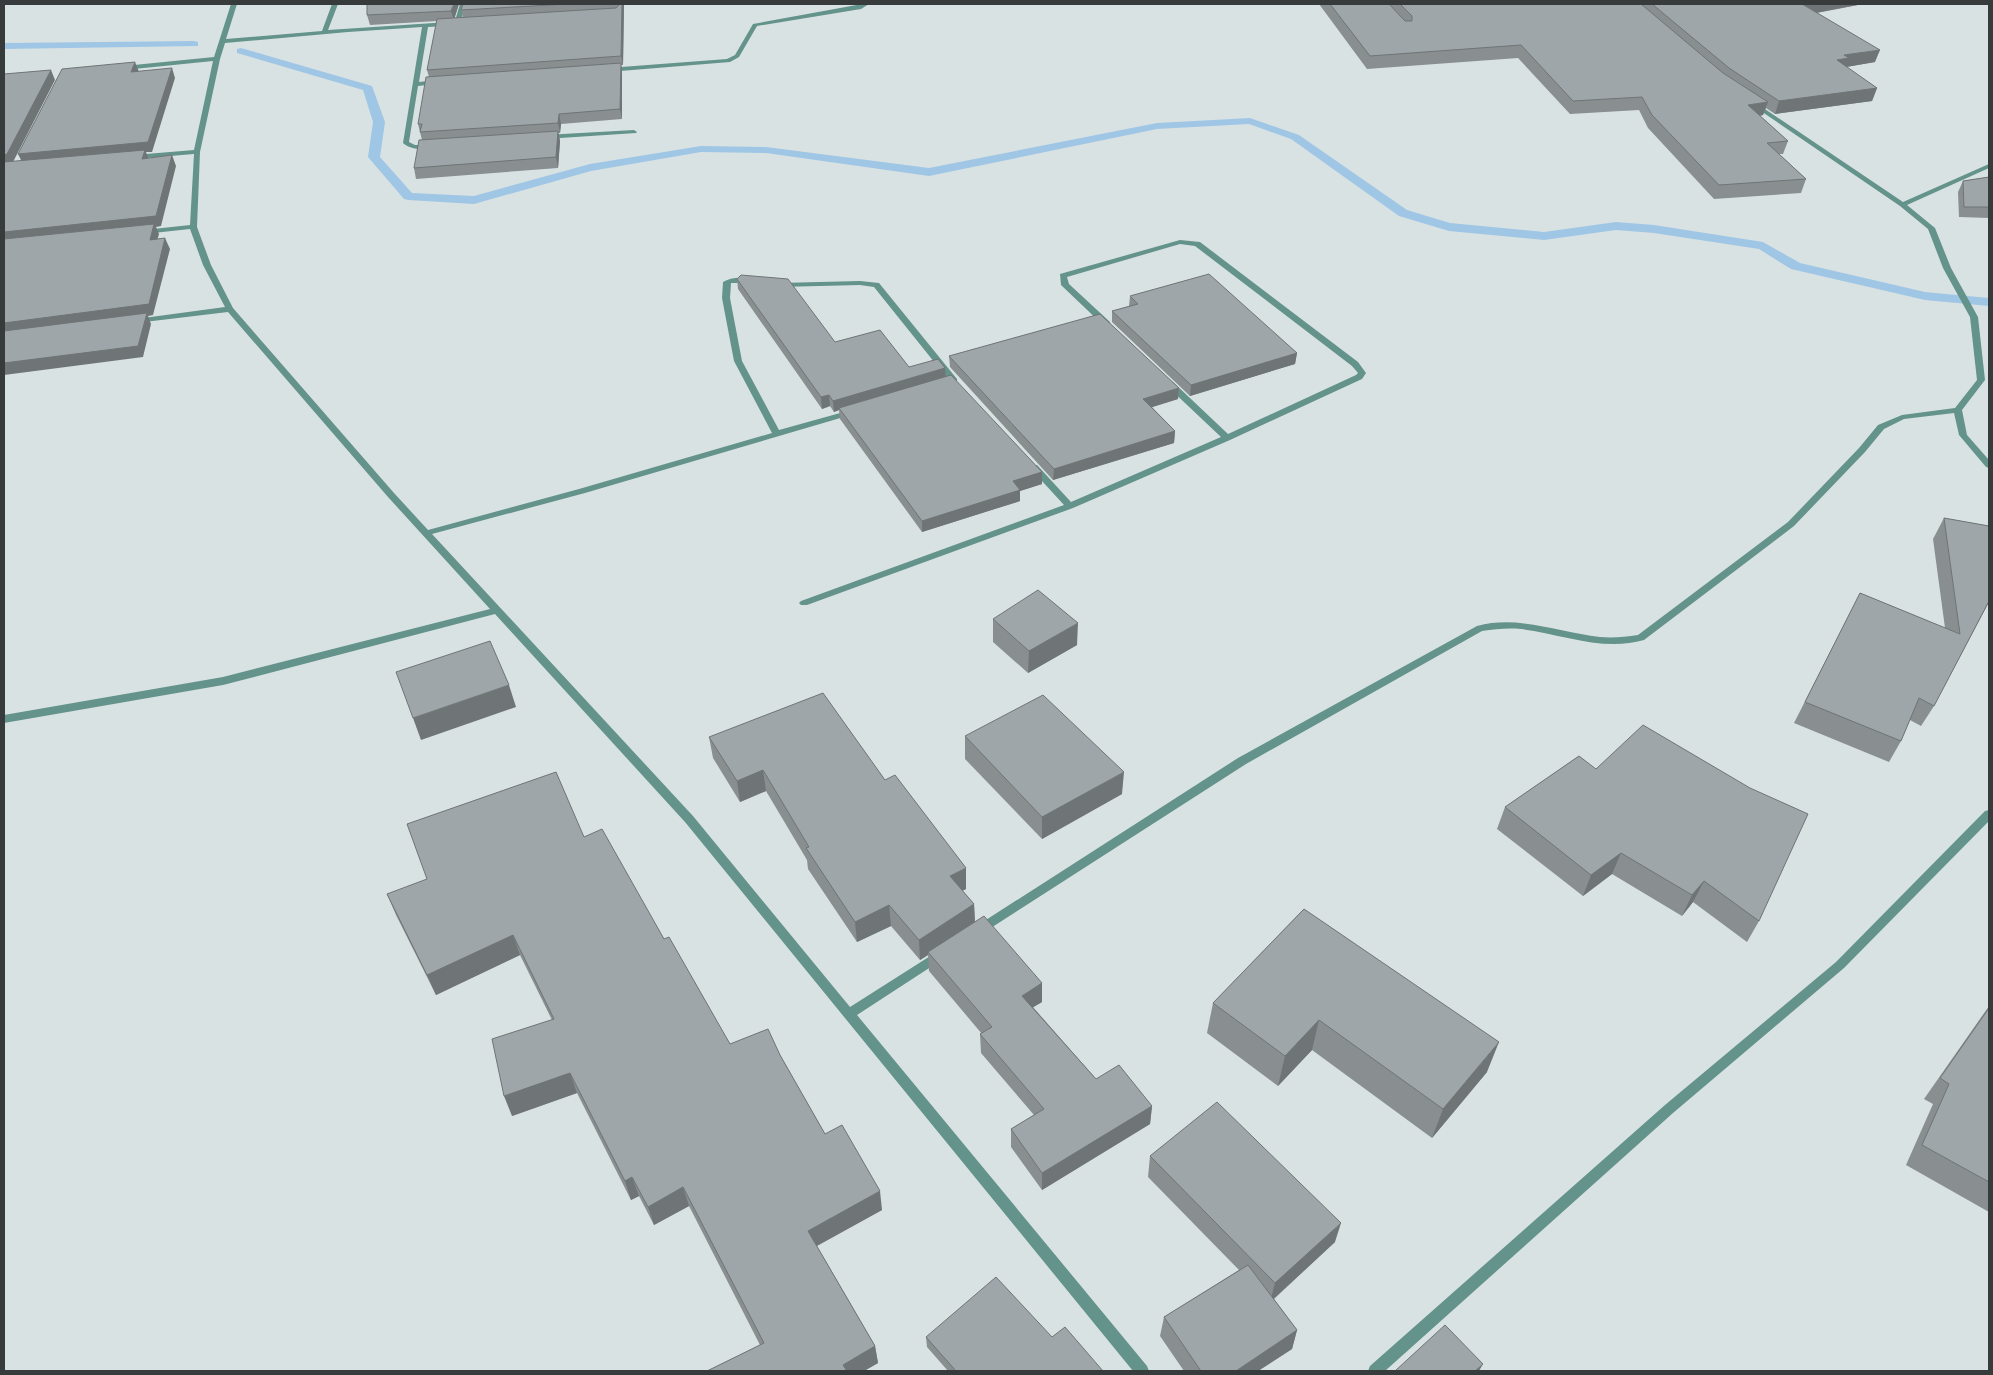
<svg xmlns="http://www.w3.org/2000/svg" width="1993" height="1375" viewBox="0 0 1993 1375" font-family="Roboto,sans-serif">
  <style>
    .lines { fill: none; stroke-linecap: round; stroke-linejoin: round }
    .stream { fill: #a0c6e5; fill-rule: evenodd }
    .street { fill: #63938a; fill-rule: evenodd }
    .wall { fill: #898f91 }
    .shaded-wall { fill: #6f7476 }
    .building { fill: #9fa6a9; stroke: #6f7476 }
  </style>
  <rect width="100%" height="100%" fill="#d9e2e3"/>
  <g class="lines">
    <g class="stream">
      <path d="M194,41L198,42V46L4,49V43Z"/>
      <path d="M241,48L372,86L385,122L380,157L412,193L474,196L590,164L701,146L766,147L929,168L1157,123L1250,118L1299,135L1407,210L1450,223L1544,232L1616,222L1654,225L1763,242L1800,263L1925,292L1989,298V306L1925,300L1791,269L1759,249L1654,233L1616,230L1544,240L1449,231L1399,216L1291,139L1249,124L1157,129L929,176L766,153L701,152L591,171L474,204L408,200L404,199L368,157L373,122L363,90L237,53V49Z"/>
    </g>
    <g class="street">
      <path d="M231,4H237L226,39L322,31L332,4H338L328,30L449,22L452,24L449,26L428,27L419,82L436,80L439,82L436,84L418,86L409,142L415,145H433L434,146C425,151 411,150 403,143L422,27L348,32L225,43L220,59L200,152L197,227L211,265L233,308L394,493L428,530L579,489L772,433L734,361L722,298L723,282C731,277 745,276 754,281L750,283H731L730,298L742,361L779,430L851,410L855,412L854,414L585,493L432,534L693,816L850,1007L935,953L939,951L943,953L945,956L943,959L857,1015L1147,1366L1149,1371H1133L685,822L495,614L223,685L4,723V715L223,677L490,609L388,497L228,312L136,323L132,321L136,319L225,307L203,265L190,229L144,234L140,232L144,230L190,225L194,154L134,159L131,157L134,155L194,150L213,61L124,70L121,68L124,66L214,57Z"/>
      <path d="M460,4H466L460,24L457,26L454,24Z"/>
      <path d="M862,4H869L861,9L757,26L739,57L730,62L608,72L605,70L608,68L727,59L735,55L753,24Z"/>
      <path d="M1752,103H1756L1903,202L1989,164V168L1907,205L1935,228L1951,268L1978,317L1985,380L1962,410L1967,435L1989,460V468L1986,467L1959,435L1954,413L1904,419L1884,429L1865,452L1794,526L1644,640C1603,652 1562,634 1521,629C1508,628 1495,629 1482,631L1246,764L983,933L979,935L975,933L973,930L975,927L1238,758L1477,626C1518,615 1559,632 1600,637C1613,638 1625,637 1638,635L1788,522L1859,448L1878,425L1902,415L1955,408L1977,380L1970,317L1943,268L1928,229L1900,206L1752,105Z"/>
      <path d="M634,130L637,132L636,133L545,139L542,137L545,135Z"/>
      <path d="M1180,240L1200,242L1358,362L1366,373L1362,379L1230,440L1073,508L807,605H801L799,603L801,601L1064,505L1031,469L1030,467L1031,465H1037L1071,502L1221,437L1167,386V382H1173L1228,434L1356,375L1358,373L1352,366L1195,246L1180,244L1067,277L1069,284L1110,322V326H1104L1061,285L1060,274Z"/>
      <path d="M860,281L879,283L957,379V383H951L874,287L860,285L779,287L775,285L779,283Z"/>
      <path d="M1989,810V821L1844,968L1673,1113L1385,1371H1368L1370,1366L1665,1105L1836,962L1985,811Z"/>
    </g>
  </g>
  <g class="wall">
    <path d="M367,4H459L454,18L463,17L461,10L463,4H624L623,65H621L622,73V119L561,124L560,133H558L560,141L558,168L416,179L414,168L422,140L418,124L429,77L427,70L437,21L370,25L367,15Z"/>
    <path d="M1319,4H1863L1817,13L1875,62L1846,67L1877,88L1872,101L1775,114L1766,108L1763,115L1760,116L1788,141L1783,154H1779L1806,179L1801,193L1714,199L1648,128L1639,110L1570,114L1518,58L1367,69Z"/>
    <path d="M1989,177V218L1959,217L1958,192L1963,181Z"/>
    <path d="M737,279L835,342L909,367L945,368L946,377L1042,472V484L1020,491V501L922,532L840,419L839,410L834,412L830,406L822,409L738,289Z"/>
    <path d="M1130,296L1297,353L1295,364L1190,396L1112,322V311L1129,306Z"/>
    <path d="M949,356L1179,388L1178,399L1152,407L1175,431L1174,443L1053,480L950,367Z"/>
    <path d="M1944,518L1989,526V605L1988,604L1934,706L1921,726L1910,720L1901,741L1889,762L1794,723L1860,593L1945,628L1933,539Z"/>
    <path d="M993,619L1077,645L1028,673L993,642Z"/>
    <path d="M965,736L1122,794L1042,839L965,759Z"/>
    <path d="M709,737L885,780L966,889L962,891L974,904L975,922L1042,983V1002L1033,1007L1096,1079L1152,1106L1150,1124L1042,1190L1011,1147V1129L1034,1115L981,1053L980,1034H982L929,971L928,955L920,960L891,926L857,942L808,869L807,860L766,791L740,802L713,758Z"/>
    <path d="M1579,756L1759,921L1747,942L1693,902L1682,916L1612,874L1583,896L1497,829L1505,807Z"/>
    <path d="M584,837L664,939L730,1044L780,1055L825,1134L882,1210L817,1246L875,1346L878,1363L864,1371H707L760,1345L689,1206L654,1225L639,1196L631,1200L577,1093L512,1116L552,1020L520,955L436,995L396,915L387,894Z"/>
    <path d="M1304,909L1487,1072L1432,1138L1312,1050L1278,1086L1207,1033L1213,1003Z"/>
    <path d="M1989,1006V1212L1906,1165L1933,1104L1924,1099Z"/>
    <path d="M1150,1156L1335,1242L1274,1299L1297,1330L1292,1349L1258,1371H1184L1160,1336L1164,1317L1239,1270L1148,1177Z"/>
    <path d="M926,1337H1052L1103,1371H948L927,1347Z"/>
  </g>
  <g class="shaded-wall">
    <path d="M454,4H459L454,20L451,11Z"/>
    <path d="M622,4H624L623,65L621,56Z"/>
    <path d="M1802,4H1863L1798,16Z"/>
    <path d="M1880,50L1875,62L1846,67L1837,60L1844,55Z"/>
    <path d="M135,62L139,72H131Z"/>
    <path d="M621,63L622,73V119L620,109Z"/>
    <path d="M172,68L175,78L152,152H146L149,160L23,164L18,154Z"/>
    <path d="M51,70L55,80L12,164L4,166V155Z"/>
    <path d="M1877,88L1872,101L1775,114L1779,101Z"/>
    <path d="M1768,102L1763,115L1744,118L1748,105Z"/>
    <path d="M559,114L561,124L560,133L558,123Z"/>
    <path d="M558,131L560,141L558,168L556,157Z"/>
    <path d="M172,155L176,166L161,226L156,227L159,234L154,251L4,243V232Z"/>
    <path d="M165,238L170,249L153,315L148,316L151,324L143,357L4,375V323Z"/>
    <path d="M1297,353L1295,364L1190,396L1191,385Z"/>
    <path d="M945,368L946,379L839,408V410L834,412L833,401Z"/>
    <path d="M1179,388L1178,399L1143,410V399Z"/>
    <path d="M829,395L830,406L822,409L821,397Z"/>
    <path d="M1175,431L1174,443L1053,480L1054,469Z"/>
    <path d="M1042,472V484L1020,491V501L922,532V521L1013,481Z"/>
    <path d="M1078,623L1077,645L1028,673L1029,651Z"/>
    <path d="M509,685L516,707L421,740L413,718Z"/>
    <path d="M763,770L766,791L740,802L737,781Z"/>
    <path d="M1124,772L1122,794L1042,839V817Z"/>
    <path d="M1621,853L1612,874L1583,896L1591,875Z"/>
    <path d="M966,868V889L950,897V876Z"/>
    <path d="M1704,881L1693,902L1682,916L1692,895Z"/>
    <path d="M974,904L975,925L928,952V955L920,960L919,940Z"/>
    <path d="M889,905L891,926L857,942L855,922Z"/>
    <path d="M513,935L520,955L436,995L427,975Z"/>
    <path d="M1042,983V1002L1022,1014V996Z"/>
    <path d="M1319,1020L1312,1050L1278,1086L1285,1056Z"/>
    <path d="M1499,1042L1487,1072L1432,1138L1443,1109Z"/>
    <path d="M570,1073L577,1093L512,1116L504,1096Z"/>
    <path d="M1152,1106L1150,1124L1042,1190V1173Z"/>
    <path d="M632,1177L639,1196L631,1200L625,1181Z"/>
    <path d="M683,1187L689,1206L654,1225L648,1207Z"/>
    <path d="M880,1191L882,1210L811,1249L808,1231Z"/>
    <path d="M1341,1223L1335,1242L1270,1302L1275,1283Z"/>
    <path d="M1297,1330L1292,1349L1258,1371H1236Z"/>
    <path d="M875,1346L878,1363L864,1371H844L843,1365Z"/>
    <path d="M1483,1364L1479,1371H1475Z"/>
  </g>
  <g class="building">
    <path d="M367,4H454L451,11L367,15Z"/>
    <path d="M463,4H568L461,10Z"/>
    <path d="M620,4H622L621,56L427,70L437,19L616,8Z"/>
    <path d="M1330,4H1389L1405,21H1412V16L1400,4H1641L1723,73L1768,102L1748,105L1788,141L1767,143L1806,179L1719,185L1652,115L1642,97L1573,101L1521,45L1370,56Z"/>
    <path d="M1652,4H1803H1802L1880,50L1844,55L1849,58L1837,60L1877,88L1779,101L1729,68Z"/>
    <path d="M135,62L131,72L172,68L148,142L18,154L62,69Z"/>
    <path d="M621,63L620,109L559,114L558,123L420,132L422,124H418L426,77Z"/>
    <path d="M51,70L7,154L4,155V74Z"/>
    <path d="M558,131L556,157L414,168L419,140Z"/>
    <path d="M145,150L142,159L172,155L156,216L4,232V162Z"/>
    <path d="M1989,177V207H1964L1963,181Z"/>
    <path d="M154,224L150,240L165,238L149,304L4,323V239Z"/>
    <path d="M1209,274L1297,353L1191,385L1112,311L1138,304L1130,296Z"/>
    <path d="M741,275L788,279L835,342L880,330L909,367L938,359L945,368L833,401L829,395L821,397L737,279Z"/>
    <path d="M147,313L138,346L4,363V331Z"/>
    <path d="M1100,314L1179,388L1143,399L1175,431L1054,469L949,356Z"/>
    <path d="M951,375L1042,472L1013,481L1020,490L922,521L839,408Z"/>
    <path d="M1944,518L1989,526V601L1934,706L1919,698L1901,741L1805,702L1860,593L1960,634Z"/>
    <path d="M1038,590L1078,623L1029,651L993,619Z"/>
    <path d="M490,641L509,685L413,718L396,672Z"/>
    <path d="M823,693L885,780L895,775L966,868L950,876L974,904L919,940L889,905L855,922L806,848L809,847L763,770L737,781L709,737Z"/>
    <path d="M1043,695L1124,772L1042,817L965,736Z"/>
    <path d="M1643,725L1750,788L1808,814L1759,921L1704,881L1692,895L1621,853L1591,875L1505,807L1579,756L1596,769Z"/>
    <path d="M556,772L584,837L602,829L664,939L669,937L730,1044L768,1029L780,1055L825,1134L842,1125L880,1191L808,1231L875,1346L843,1365L847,1371H707L764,1343L683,1187L648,1207L632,1177L625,1181L570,1073L504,1096L492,1039L554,1019L513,935L427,975L387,894L427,879L407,824Z"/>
    <path d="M1304,909L1499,1042L1443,1109L1319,1020L1285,1056L1213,1003Z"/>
    <path d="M984,916L1042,983L1022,996L1096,1079L1119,1065L1152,1106L1042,1173L1011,1129L1044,1109L980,1034L992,1027L928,952Z"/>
    <path d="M1989,1008V1182L1922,1145L1949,1084L1940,1078Z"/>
    <path d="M1217,1102L1341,1223L1275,1283L1150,1156Z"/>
    <path d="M1248,1265L1297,1330L1236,1371H1201L1164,1317Z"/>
    <path d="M996,1277L1052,1337L1065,1327L1103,1371H956L926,1337Z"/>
    <path d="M1445,1325L1483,1364L1475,1371H1395Z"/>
  </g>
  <rect width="1993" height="1375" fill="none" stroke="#373b3b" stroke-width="10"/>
</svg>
